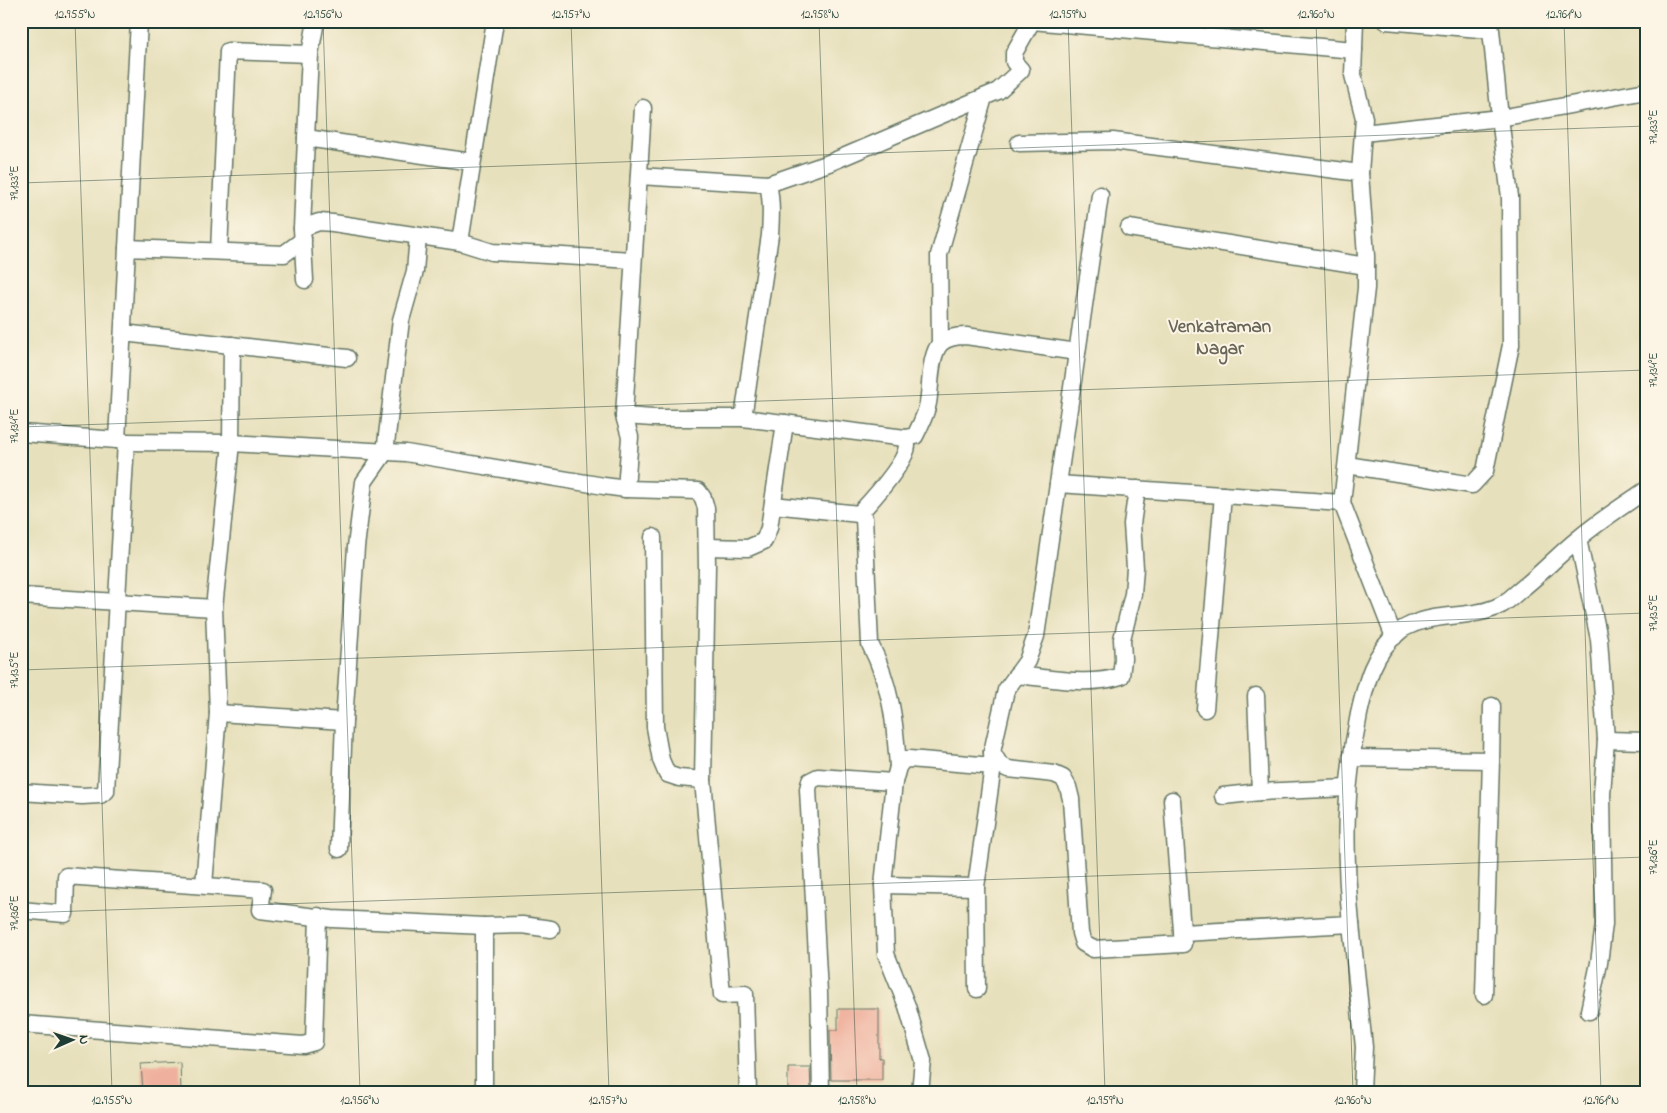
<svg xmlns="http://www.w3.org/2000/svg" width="1667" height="1113" viewBox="0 0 1667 1113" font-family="'Indie Flower',sans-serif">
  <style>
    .building { fill: #efb19d }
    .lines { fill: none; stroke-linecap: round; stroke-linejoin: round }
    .minor-casing { stroke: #657664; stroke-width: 19 }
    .minor { stroke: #fff; stroke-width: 16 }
    .ticks { fill: none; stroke: #1f3d34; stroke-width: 1; stroke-opacity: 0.45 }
    .labels { text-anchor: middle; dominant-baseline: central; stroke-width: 4; stroke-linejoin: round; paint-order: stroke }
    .quarter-label { font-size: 19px; font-weight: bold; fill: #686659; stroke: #fcf5e5 }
    .neatline { fill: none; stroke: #1f3d34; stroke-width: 2 }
    .ticks-label { font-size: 12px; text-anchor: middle; fill: #1f3d34 }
  </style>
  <rect width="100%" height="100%" fill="#fcf5e5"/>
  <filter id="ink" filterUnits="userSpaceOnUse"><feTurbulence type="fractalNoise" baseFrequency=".02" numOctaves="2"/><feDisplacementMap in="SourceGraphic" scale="10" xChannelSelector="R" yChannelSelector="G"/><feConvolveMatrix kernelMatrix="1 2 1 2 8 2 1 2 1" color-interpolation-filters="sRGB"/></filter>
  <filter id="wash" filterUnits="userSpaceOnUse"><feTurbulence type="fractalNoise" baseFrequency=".0096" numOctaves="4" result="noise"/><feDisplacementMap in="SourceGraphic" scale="20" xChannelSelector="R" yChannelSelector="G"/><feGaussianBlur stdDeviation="1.12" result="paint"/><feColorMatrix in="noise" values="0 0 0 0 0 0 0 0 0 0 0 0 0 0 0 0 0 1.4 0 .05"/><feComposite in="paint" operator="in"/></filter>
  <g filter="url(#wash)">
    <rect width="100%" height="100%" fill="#e7e0bc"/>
    <g id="blocks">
      <g class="building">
        <path d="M838,1009H879V1058H882V1080H831L830,1030H838Z"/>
        <path d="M180,1062L181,1092H143L141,1064Z"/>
        <path d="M788,1067H810L811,1092H788Z"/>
      </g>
    </g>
  </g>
  <g filter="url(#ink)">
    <use href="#blocks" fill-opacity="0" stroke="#657664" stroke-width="1"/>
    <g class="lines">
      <g class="minor-casing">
        <g id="minor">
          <path d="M1032,21L1354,50"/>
          <path d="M643,108L624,416L653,418H743L770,235C771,218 772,201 768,184"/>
          <path d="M1363,133L1500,118L1646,91"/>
          <path d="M306,138L310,54L316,21"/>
          <path d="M1019,143L1113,141L1360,173"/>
          <path d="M639,176L768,184L829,163L998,91L1021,70L1014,62V53L1032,21"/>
          <path d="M302,228L319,222L333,223L460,242L495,21"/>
          <path d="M1129,228L1366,266"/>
          <path d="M460,242L492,252L633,260"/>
          <path d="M127,248L139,21"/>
          <path d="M219,251L228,51L310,54"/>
          <path d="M305,280L302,228L306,138L472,162"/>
          <path d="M123,333L347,358"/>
          <path d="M940,344L939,255L984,97"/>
          <path d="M624,416L630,437L626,489"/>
          <path d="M743,418L905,438C905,439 907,445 907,446C906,463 871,501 859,514L864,518L870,644C891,685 895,722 898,767"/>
          <path d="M21,433L117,440L127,248L284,254L303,240"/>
          <path d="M905,438L915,436C920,426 926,415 928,403C931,388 929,354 941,343C948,337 957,336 966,336L1077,352"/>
          <path d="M126,442L231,443L406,453L604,486L626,489L698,491L703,498L706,508L707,566L703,780L722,995L745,994L748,1092"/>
          <path d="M1347,465L1472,485L1485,471L1511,345L1510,197L1500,118L1491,30L1386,21"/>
          <path d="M1058,484L1100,195"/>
          <path d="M1342,503L1394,637"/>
          <path d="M773,505L859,514"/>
          <path d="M653,537L655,727L661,760L667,774L679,778L703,780"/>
          <path d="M1578,539L1599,639L1606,740L1602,794L1604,924L1599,963L1589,1011"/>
          <path d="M707,547L748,548L764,541L769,528L785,423"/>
          <path d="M21,596L214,608"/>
          <path d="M1016,675C1051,678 1088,687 1121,676L1123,659L1122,639L1133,594L1135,568L1132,524L1137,489"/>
          <path d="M1205,709L1223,495"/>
          <path d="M218,713L344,721"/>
          <path d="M1606,740L1646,741"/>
          <path d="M992,752L1000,765L1008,769L1054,774L1063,778L1068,787L1071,799L1080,933L1083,943L1093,949L1183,944L1172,800"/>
          <path d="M1351,758L1491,760L1484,995"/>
          <path d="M1491,760L1492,706"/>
          <path d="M21,792L82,796L100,795L106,791L126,442L117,440"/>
          <path d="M1260,792L1348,788"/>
          <path d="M1223,796L1260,792L1256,696"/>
          <path d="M339,849L344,721L356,547L364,482L385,452L401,320L415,271L418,236"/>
          <path d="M204,885L218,713L214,608L231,443L232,345"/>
          <path d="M883,885L976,887"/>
          <path d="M21,910L65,914L66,876L263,890L260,910L332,919L484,926L522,925L551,929"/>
          <path d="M1351,924L1364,1047L1362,1092"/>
          <path d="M1182,933L1351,924C1344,852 1344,786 1359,714C1366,683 1373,652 1400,631C1403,628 1409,626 1413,624C1441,612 1474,619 1501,605C1507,602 1513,596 1519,591C1540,575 1558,555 1578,539C1599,521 1623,506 1646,490"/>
          <path d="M977,989L976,887L993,766L992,752L1006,690L1027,661L1036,636L1058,484L1342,503L1366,288V256L1360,173L1364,118L1353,75L1355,21"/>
          <path d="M21,1024L303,1045L314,1042L318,916"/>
          <path d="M484,1092V926"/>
          <path d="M821,1092L819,993L808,789L810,781L818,777L894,782"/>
          <path d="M920,1092L923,1061L907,1006L886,954L883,885L894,782L898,767L903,760L909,759L993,766"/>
        </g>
      </g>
      <use href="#minor" class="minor"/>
    </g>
  </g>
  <path class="ticks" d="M75,21L112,1092M323,21L360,1092M571,21L609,1092M819,21L857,1092M1068,21L1105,1092M1316,21L1353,1092M1564,21L1601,1092M21,183L1646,126M21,427L1646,370M21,670L1646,613M21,913L1646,857"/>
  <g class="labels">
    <g class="quarter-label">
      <text x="1220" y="327">Venkatraman<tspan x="1220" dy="22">Nagar</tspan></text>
    </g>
  </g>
  <rect width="1667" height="1113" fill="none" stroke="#fcf5e5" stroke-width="55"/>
  <g transform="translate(72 1040) rotate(88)" stroke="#fcf5e5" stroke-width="4" paint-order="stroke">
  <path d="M0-4L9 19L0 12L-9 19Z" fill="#1f3d34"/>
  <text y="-8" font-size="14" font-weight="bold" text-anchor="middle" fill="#1f3d34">N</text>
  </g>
  <rect x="28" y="28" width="1612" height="1058" class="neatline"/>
  <g class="ticks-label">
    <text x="75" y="18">12.955°N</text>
    <text x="323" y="18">12.956°N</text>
    <text x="571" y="18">12.957°N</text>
    <text x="820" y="18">12.958°N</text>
    <text x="1068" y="18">12.959°N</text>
    <text x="1316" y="18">12.960°N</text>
    <text x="1564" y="18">12.961°N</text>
    <text transform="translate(1653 127) rotate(-90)" y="4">79.133°E</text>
    <text transform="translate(14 183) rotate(-90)" y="4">79.133°E</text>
    <text transform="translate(1653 370) rotate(-90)" y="4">79.134°E</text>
    <text transform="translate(14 426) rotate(-90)" y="4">79.134°E</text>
    <text transform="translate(1653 613) rotate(-90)" y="4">79.135°E</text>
    <text transform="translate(14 670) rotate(-90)" y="4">79.135°E</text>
    <text transform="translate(1653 857) rotate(-90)" y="4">79.136°E</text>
    <text transform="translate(14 913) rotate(-90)" y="4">79.136°E</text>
    <text x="112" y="1104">12.955°N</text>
    <text x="360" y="1104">12.956°N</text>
    <text x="608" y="1104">12.957°N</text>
    <text x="857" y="1104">12.958°N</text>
    <text x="1105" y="1104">12.959°N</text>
    <text x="1353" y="1104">12.960°N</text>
    <text x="1601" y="1104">12.961°N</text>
  </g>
</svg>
